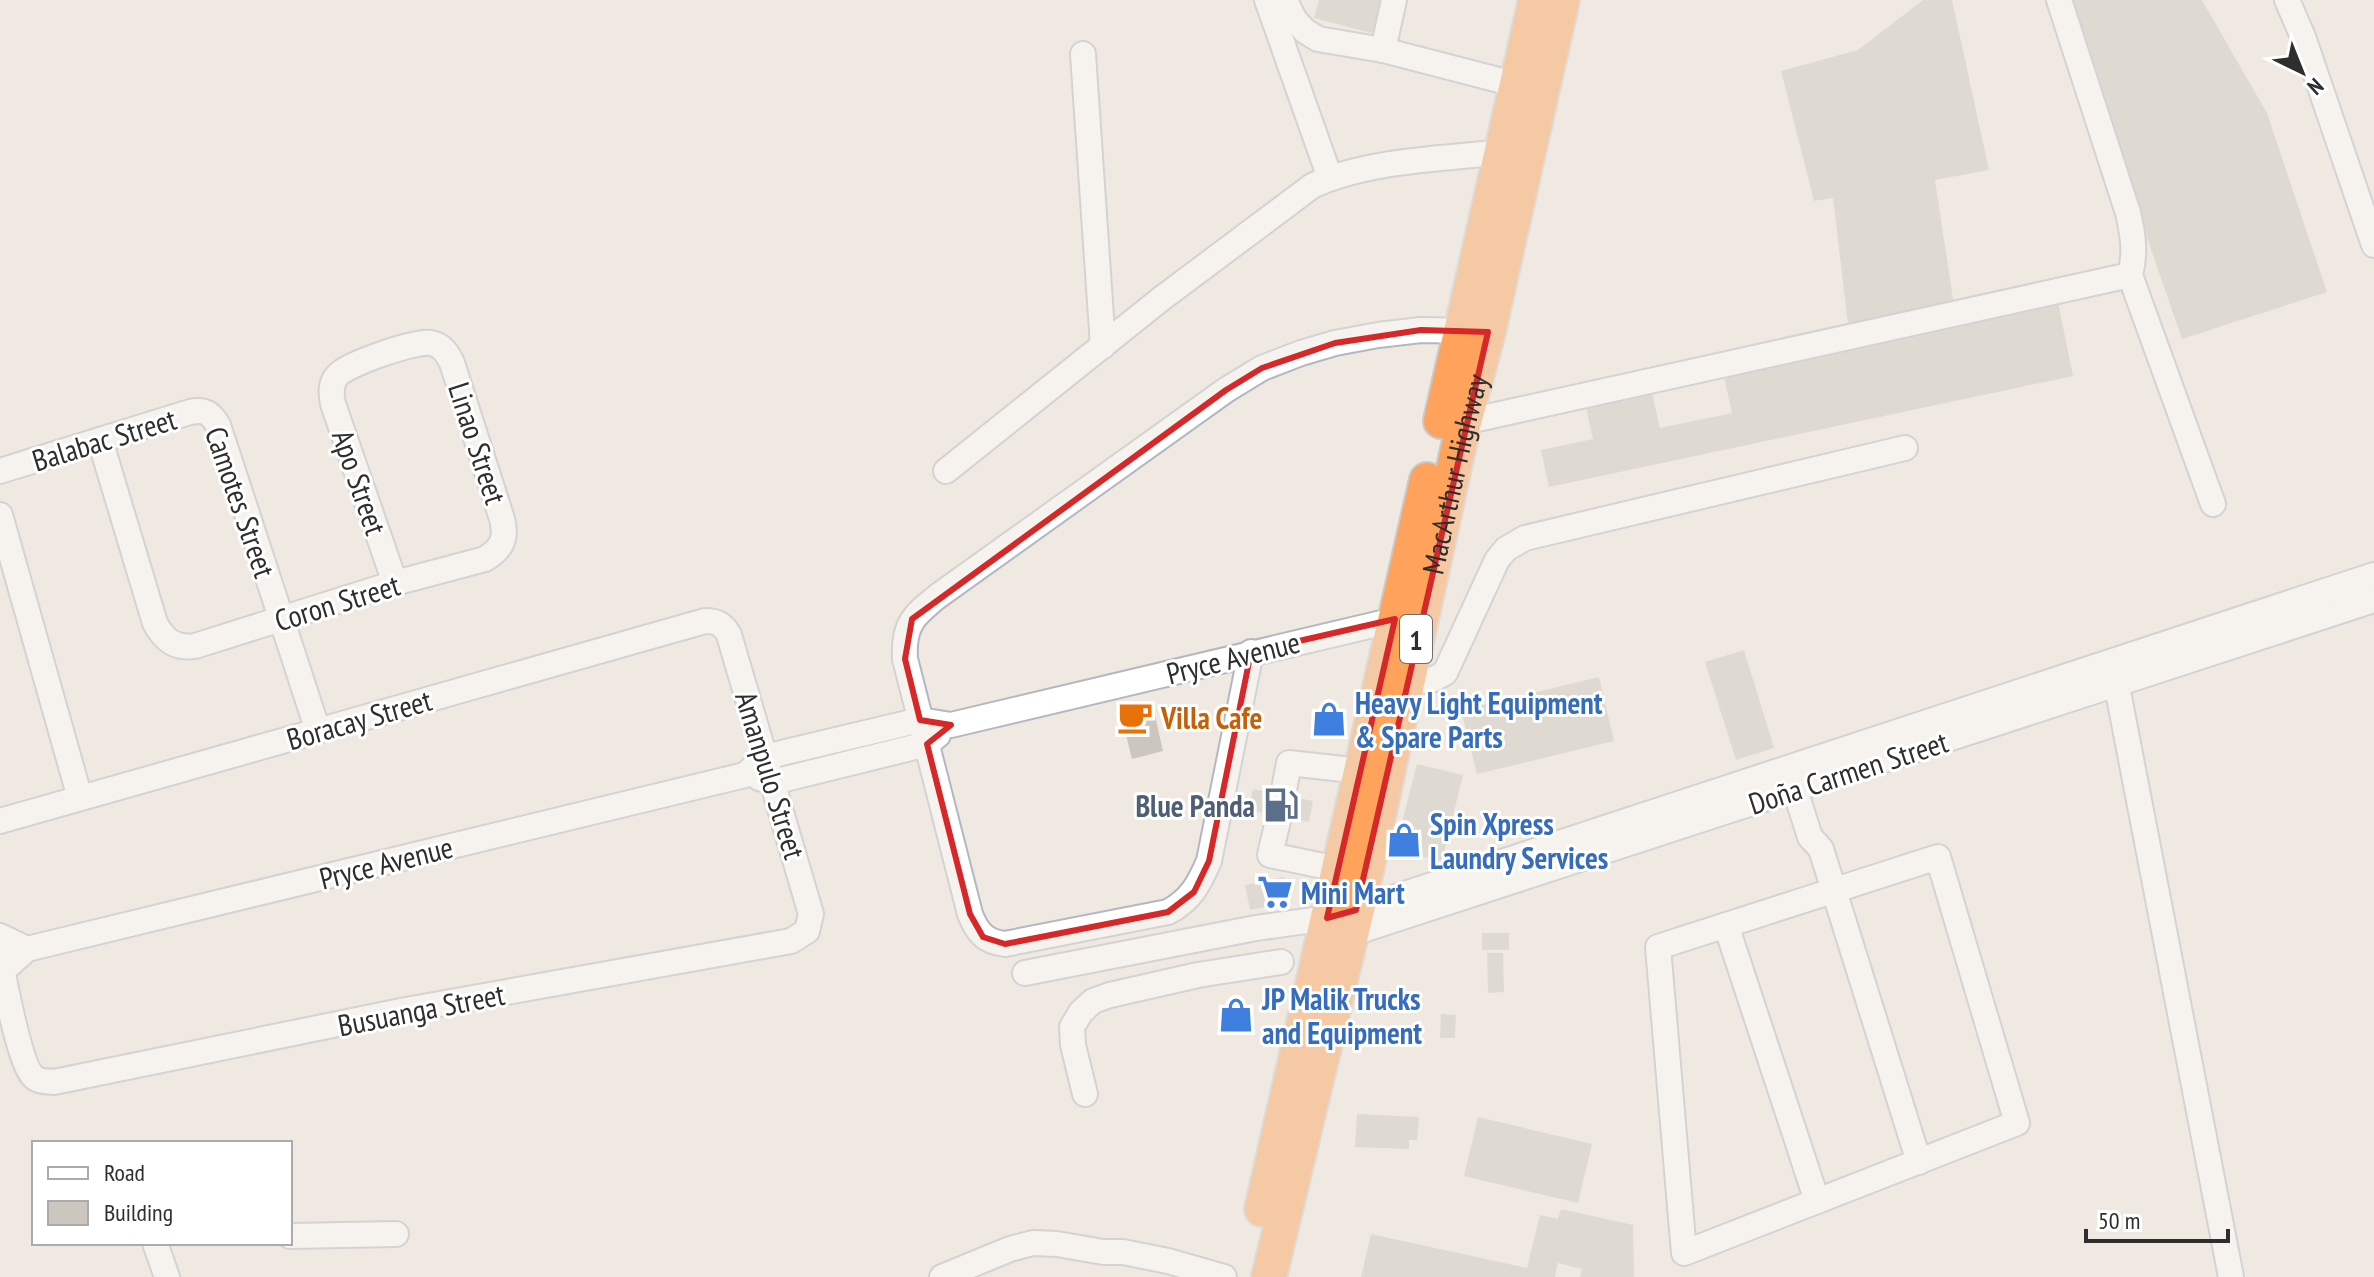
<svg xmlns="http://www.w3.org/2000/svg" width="2374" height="1277" viewBox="0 0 2374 1277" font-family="'PT Sans Narrow',sans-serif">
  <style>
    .building { fill: #cbc7bf }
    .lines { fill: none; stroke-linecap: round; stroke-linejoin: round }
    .minor-casing { stroke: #b4b7c1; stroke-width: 28 }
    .highway-casing { stroke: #c9c9c9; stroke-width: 38 }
    .minor { stroke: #fff; stroke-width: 24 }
    .highway { stroke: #ffa35c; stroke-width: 34 }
    .marked { fill: none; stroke: #d62828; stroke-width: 6; stroke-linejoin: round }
    .labels { text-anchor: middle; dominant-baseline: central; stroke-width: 6; stroke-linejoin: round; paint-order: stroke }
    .shield { fill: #fff; stroke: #6d6d6d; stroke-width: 2 }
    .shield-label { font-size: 28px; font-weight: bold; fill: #2e2e2e }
    .street-label { font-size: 30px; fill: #2e2e2e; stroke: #fff }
    .shop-label { font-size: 30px; font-weight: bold; fill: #366cbe; stroke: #fff; text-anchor: start }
    .food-label { font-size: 30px; font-weight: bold; fill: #c56008; stroke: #fff; text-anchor: start }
    .service-label { font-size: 30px; font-weight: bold; fill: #4e5e75; stroke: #fff; text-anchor: end }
  </style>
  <rect width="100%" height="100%" fill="#efe9e1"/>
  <g class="building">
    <path d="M1319,0H1385L1375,34L1314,18Z"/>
    <path d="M1923,0H1952L1989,170L1935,180L1955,312L1849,333L1833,198L1814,201L1781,71L1858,50Z"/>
    <path d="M2065,0H2202L2267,113L2327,292L2182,339Z"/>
    <path d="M2058,302L2073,376L1549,487L1541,450L1593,439L1586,407L1652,393L1660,428L1732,413L1723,373Z"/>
    <path d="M1744,650L1774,748L1736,760L1705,662Z"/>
    <path d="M1599,677L1614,741L1477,774L1461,710Z"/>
    <path d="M1153,707L1163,751L1132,759L1121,715Z"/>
    <path d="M1417,764L1463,775L1442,861L1395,850Z"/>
    <path d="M1253,789L1313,801L1309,822L1248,810Z"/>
    <path d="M1284,877L1289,902L1250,910L1245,885Z"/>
    <rect x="1482" y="933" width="27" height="17"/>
    <path d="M1487,953H1503L1504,992L1488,993Z"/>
    <path d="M1441,1014L1456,1015L1455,1038H1440Z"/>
    <path d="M1357,1114L1419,1117L1417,1140H1409V1149L1355,1147Z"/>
    <path d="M1478,1117L1592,1144L1578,1203L1464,1176Z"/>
    <path d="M1561,1209L1633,1225L1634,1277H1580L1582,1269L1558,1263L1555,1277H1361L1371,1234L1527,1268L1540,1215L1558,1219Z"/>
  </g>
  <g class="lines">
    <g class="minor-casing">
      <g id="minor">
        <path d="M1267,0L1330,178"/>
        <path d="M1285,0L1294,19L1305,31L1318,39L1383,50L1518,85"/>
        <path d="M2059,0L2128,213C2133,235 2136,253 2130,275L2213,504"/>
        <path d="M2287,0L2303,37L2374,245"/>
        <path d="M1383,50L1394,0"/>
        <path d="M1083,54L1103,346"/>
        <path d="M1464,422L2130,275"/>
        <path d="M100,440L155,623C164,640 175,649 195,646L395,583L485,559C502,549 507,538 502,519L452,363C447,353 442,345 431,343C417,340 347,364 338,375C330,383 331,394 333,404L395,583"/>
        <path d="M0,471L190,412C204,409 210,412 218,425L318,731"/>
        <path d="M946,471L1161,299L1312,186C1367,160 1443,159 1503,152"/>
        <path d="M0,515L80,798"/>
        <path d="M1251,652L1209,861C1199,884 1191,900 1168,912L1005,944C985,942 977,932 970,914L905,659C903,625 913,616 938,596L1226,390L1262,368L1301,353L1335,343L1378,335L1421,330L1474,331"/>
        <path d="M2114,671L2231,1277"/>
        <path d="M1408,682L1432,680L1445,673L1497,560L1506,549L1525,538L1905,448"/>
        <path d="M1790,774L1810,837L1821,849L1919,1162"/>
        <path d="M759,778L773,782L927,744L938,735"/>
        <path d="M1283,795L1289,763L1361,771"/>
        <path d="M1279,816L1270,855L1338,869"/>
        <path d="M0,821L705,621C717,621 723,624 729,635L811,914L807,931L791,941L406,1010L54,1082C47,1081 40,1082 35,1078C20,1068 5,982 0,960"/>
        <path d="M1938,857L2017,1123L1684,1253L1658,947Z"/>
        <path d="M1726,925L1817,1201"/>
        <path d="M0,936L27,949"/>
        <path d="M1338,938L2374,600"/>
        <path d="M0,973L27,949L745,775L765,757L920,720L951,725L1407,617"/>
        <path d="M1025,973L1256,928L1327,918L1356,910L2374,575"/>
        <path d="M1085,1094L1073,1045L1072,1027L1081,1012L1093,1001L1110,995L1198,975L1281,962"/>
        <path d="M290,1236L396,1234"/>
        <path d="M155,1243L167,1277"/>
        <path d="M942,1277L1010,1249L1033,1243L1057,1244L1103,1252H1123L1168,1261L1224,1277"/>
      </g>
    </g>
    <g class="highway-casing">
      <g id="highway">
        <path d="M1441,421L1536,0"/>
        <path d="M1262,1209L1427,480"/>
        <path id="s1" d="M1269,1277L1365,876L1464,422L1488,332L1562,0"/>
      </g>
    </g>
    <use href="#minor" class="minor"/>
    <use href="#highway" class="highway"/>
  </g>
  <path d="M0 0H2374V1277H0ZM1421,330L1488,332L1356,910L1327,918L1395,619L1251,652L1209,861L1194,892L1168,912L1005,944L983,937L970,914L927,744L951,725L920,720L905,659L912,619L1226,390L1262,368L1335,343Z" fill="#efe9e1" fill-opacity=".55" fill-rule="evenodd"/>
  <path class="marked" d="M1421,330L1488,332L1356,910L1327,918L1395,619L1251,652L1209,861L1194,892L1168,912L1005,944L983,937L970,914L927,744L951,725L920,720L905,659L912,619L1226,390L1262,368L1335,343Z"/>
  <defs>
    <g id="cafe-bare" transform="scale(2.76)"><path d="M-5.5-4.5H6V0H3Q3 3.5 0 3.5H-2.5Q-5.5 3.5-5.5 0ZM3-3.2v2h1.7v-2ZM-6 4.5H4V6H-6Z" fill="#e8710a" stroke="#fff" stroke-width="2.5" paint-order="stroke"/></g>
    <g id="shop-bare" transform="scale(2.76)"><path d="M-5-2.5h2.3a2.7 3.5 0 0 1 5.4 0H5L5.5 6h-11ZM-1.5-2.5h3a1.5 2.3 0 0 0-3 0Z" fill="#3f7fe0" stroke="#fff" stroke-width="2.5" paint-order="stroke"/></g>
    <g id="fuel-bare" transform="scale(2.76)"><path d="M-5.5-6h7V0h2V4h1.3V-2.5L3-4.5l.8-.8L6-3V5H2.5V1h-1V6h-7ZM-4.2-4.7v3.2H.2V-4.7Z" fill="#5c6f8a" stroke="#fff" stroke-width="2.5" paint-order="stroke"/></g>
    <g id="supermarket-bare" transform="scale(2.76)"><path d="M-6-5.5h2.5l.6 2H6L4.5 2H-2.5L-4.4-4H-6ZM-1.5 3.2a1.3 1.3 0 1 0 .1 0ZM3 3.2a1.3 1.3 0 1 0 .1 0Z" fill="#3f7fe0" stroke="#fff" stroke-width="2.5" paint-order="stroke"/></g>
  </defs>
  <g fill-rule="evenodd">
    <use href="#cafe-bare" x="1135" y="717"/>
    <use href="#shop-bare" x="1329" y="719"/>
    <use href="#fuel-bare" x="1281" y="805"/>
    <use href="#shop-bare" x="1404" y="840"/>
    <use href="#supermarket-bare" x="1275" y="892"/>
    <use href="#shop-bare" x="1236" y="1015"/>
  </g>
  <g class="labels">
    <rect class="shield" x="1400" y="615" width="32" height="48" rx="6"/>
    <g class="shield-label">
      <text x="1416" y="639">1</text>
    </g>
    <g class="street-label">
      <text transform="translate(104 439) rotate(-17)">Balabac Street</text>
      <text transform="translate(478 443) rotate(72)">Linao Street</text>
      <text stroke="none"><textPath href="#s1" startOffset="824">MacArthur Highway</textPath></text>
      <text transform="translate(360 482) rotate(71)">Apo Street</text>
      <text transform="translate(241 502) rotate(71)">Camotes Street</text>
      <text transform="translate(337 602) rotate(-17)">Coron Street</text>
      <text transform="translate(1233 657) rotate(-14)">Pryce Avenue</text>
      <text transform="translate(359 719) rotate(-16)">Boracay Street</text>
      <text transform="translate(1848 772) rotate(-18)">Doña Carmen Street</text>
      <text transform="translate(771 775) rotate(73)">Amanpulo Street</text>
      <text transform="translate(386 862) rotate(-14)">Pryce Avenue</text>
      <text transform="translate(421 1009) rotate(-11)">Busuanga Street</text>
    </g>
    <g class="shop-label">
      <text x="1355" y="702">Heavy Light Equipment<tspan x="1355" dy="34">&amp; Spare Parts</tspan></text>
      <text x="1430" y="823">Spin Xpress<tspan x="1430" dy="34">Laundry Services</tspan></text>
      <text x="1301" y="892">Mini Mart</text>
      <text x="1262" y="998">JP Malik Trucks<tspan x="1262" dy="34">and Equipment</tspan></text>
    </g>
    <g class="food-label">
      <text x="1161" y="717">Villa Cafe</text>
    </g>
    <g class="service-label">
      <text x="1255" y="805">Blue Panda</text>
    </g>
  </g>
  <rect x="32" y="1141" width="260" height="104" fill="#ffffff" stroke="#ababab" stroke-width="2"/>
  <rect x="48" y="1167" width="40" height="12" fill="#ffffff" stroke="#ababab" stroke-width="2"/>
  <text x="104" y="1181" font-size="24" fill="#2e2e2e">Road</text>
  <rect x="48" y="1201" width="40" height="24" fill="#cbc7bf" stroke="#ababab" stroke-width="2"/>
  <text x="104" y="1221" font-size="24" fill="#2e2e2e">Building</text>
  <g transform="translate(2302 72) rotate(137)" stroke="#ffffff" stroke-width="6" paint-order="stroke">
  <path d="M0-6L14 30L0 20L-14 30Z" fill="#2e2e2e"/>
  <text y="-12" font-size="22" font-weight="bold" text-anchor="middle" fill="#2e2e2e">N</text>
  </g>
  <path d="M2086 1229v12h142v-12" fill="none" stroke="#2e2e2e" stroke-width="4"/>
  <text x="2098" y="1229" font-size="24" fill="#2e2e2e" stroke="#ffffff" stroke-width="6" paint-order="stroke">50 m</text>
</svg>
